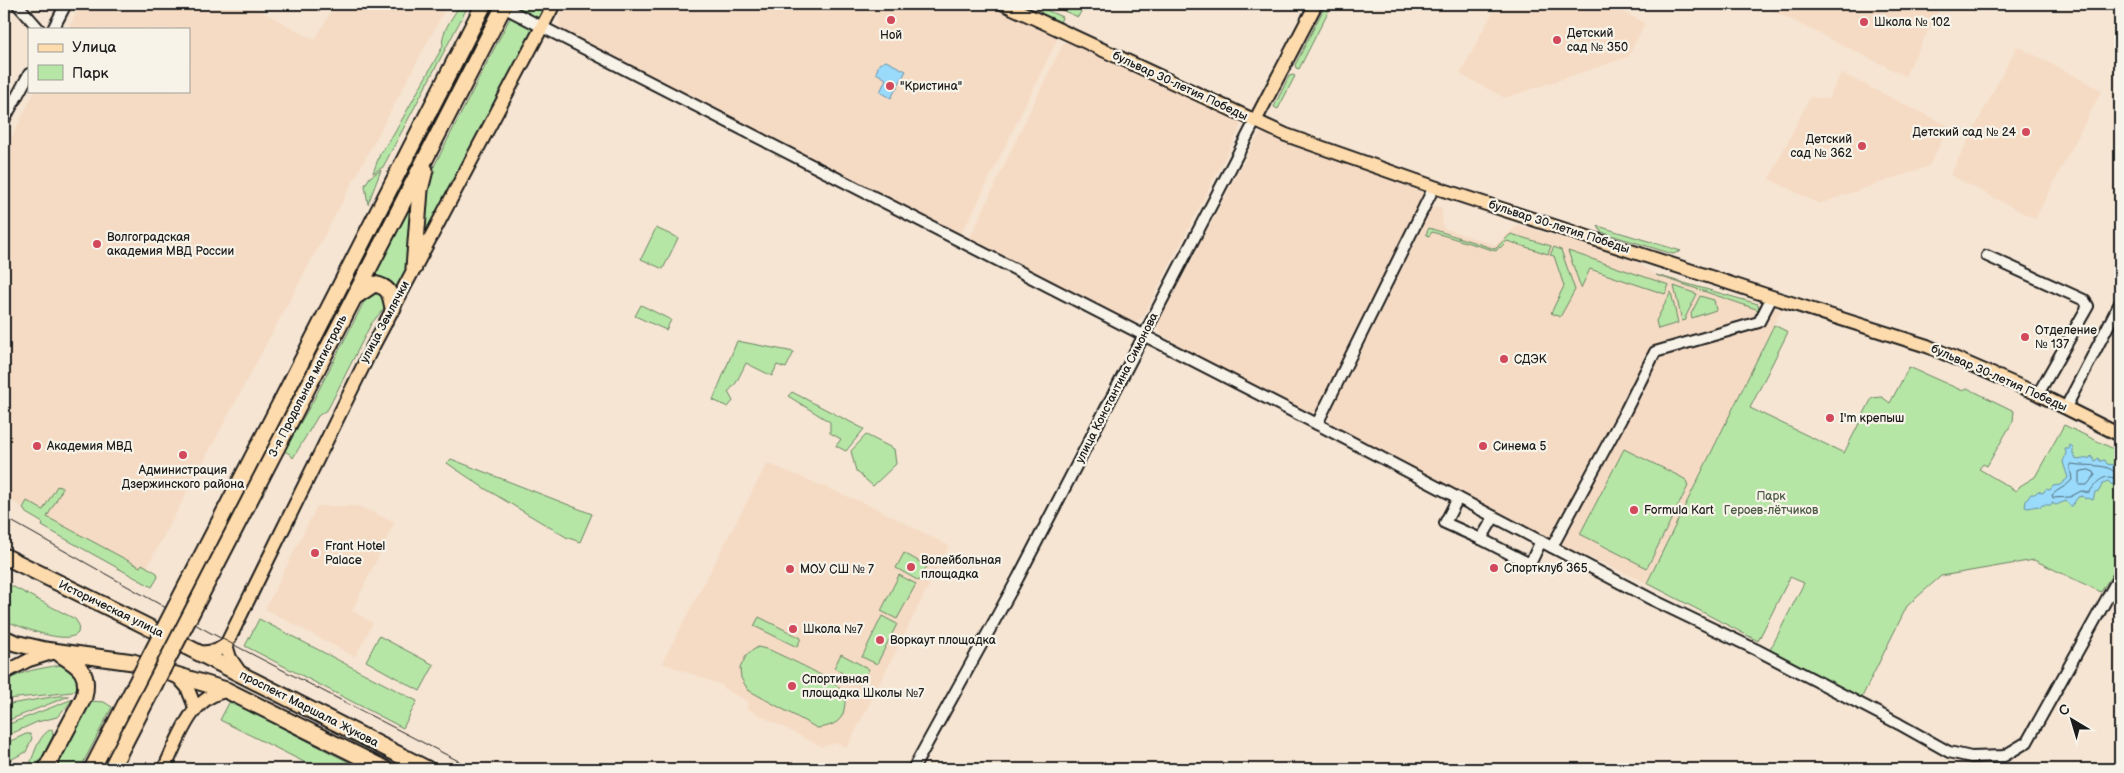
<svg xmlns="http://www.w3.org/2000/svg" width="2124" height="773" viewBox="0 0 2124 773" font-family="'Balsamiq Sans',sans-serif">
  <style>
    .built { fill: #f5dbc4 }
    .green { fill: #b6e6a6; stroke: #698161 }
    .water { fill: #9adbfc; stroke: #688fa2 }
    .lines { fill: none; stroke-linecap: round; stroke-linejoin: round }
    .shore { stroke: #4e6876; stroke-width: 1 }
    .minor-casing { stroke: #1c1c1c; stroke-width: 14 }
    .major-casing { stroke: #1c1c1c; stroke-width: 16 }
    .highway-casing { stroke: #1c1c1c; stroke-width: 19 }
    .minor { stroke: #f7f3e8; stroke-width: 10 }
    .major { stroke: #fedbac; stroke-width: 12 }
    .highway { stroke: #fedbac; stroke-width: 15 }
    .tram { stroke: #1c1c1c; stroke-width: 1 }
    .highway-bridge-casing { stroke: #1c1c1c; stroke-width: 19; stroke-linecap: butt }
    .highway-bridge { stroke: #fedbac; stroke-width: 15 }
    .poi-dot { fill: #d1495b; stroke: #f7f3e8; stroke-width: 2 }
    .labels { text-anchor: middle; dominant-baseline: central; stroke-width: 4.5; stroke-linejoin: round; paint-order: stroke }
    .poi-label { font-size: 12px; fill: #1c1c1c; stroke: #f7f3e8; text-anchor: start }
    .street-label { font-size: 12px; fill: #1c1c1c; stroke: #f7f3e8 }
    .park-label { font-size: 12px; fill: #4a5945; stroke: #f7f3e8 }
  </style>
  <rect width="100%" height="100%" fill="#f6e5d3"/>
  <filter id="ink" filterUnits="userSpaceOnUse"><feTurbulence type="fractalNoise" baseFrequency=".02" numOctaves="2"/><feDisplacementMap in="SourceGraphic" scale="10" xChannelSelector="R" yChannelSelector="G"/><feConvolveMatrix kernelMatrix="1 2 1 2 8 2 1 2 1" color-interpolation-filters="sRGB"/></filter>
  <g filter="url(#ink)">
    <g class="built">
      <path d="M81,4H248L315,40L335,4H448L144,573L4,497V152L35,91H189V29H68Z"/>
      <path d="M565,4H989L1056,34L1058,38L971,216L959,236L648,75L567,37L560,29L559,18Z"/>
      <path d="M1497,4H1606L1645,23L1628,57L1505,98L1460,74Z"/>
      <path d="M1759,4H1942L1905,76Z"/>
      <path d="M1067,40L1237,119L1241,123L1238,132L1143,317L1136,322H1127L968,242L1033,104L1063,44Z"/>
      <path d="M2017,46L2102,90L2035,219L1950,175Z"/>
      <path d="M1841,73L1949,126L1929,166L1819,204L1769,179L1810,97L1828,99Z"/>
      <path d="M1265,133L1423,192L1425,195V199L1319,414L1315,415H1307L1197,357L1163,336L1158,328L1159,322L1255,140L1260,134Z"/>
      <path d="M1436,206L1441,207L1442,210L1443,228L1495,245L1518,225L1629,257L1656,275L1781,310L1647,583L1546,538L1336,428L1330,422L1331,411L1431,210Z"/>
      <path d="M767,463L876,508L949,546L847,748L837,743L822,747L746,708L749,702L723,688L724,686L662,663Z"/>
      <path d="M317,506H358L395,522L352,611L373,623L355,657L265,609Z"/>
    </g>
    <g class="green">
      <path d="M494,4H496L270,444L267,443Z"/>
      <path d="M517,4H546L429,229L423,235L424,186Z"/>
      <path d="M1027,4H1033L1062,17L1060,23L1041,14V10Z"/>
      <path d="M1048,4H1085L1078,17Z"/>
      <path d="M1326,4H1332L1299,69L1296,68L1295,65Z"/>
      <path d="M460,5L467,8L383,167L373,173L380,154L394,134L443,46C440,33 453,17 460,5Z"/>
      <path d="M1293,75L1295,76L1278,109L1274,107L1289,76Z"/>
      <path d="M381,170L368,204L365,185L370,177Z"/>
      <path d="M410,207L412,208L409,270L395,296L371,281Z"/>
      <path d="M1598,226L1681,251L1673,254L1601,232Z"/>
      <path d="M656,228L678,238L663,269L641,259Z"/>
      <path d="M1429,228L1495,249L1497,247L1498,249L1496,251L1432,232L1429,236L1426,234Z"/>
      <path d="M1511,234L1551,246L1548,254L1507,241L1500,248L1498,246Z"/>
      <path d="M1554,247L1561,250L1575,290L1560,317L1551,313L1564,286L1554,256L1550,255Z"/>
      <path d="M1568,251L1669,285L1665,294L1590,269L1581,288Z"/>
      <path d="M1656,275L1758,304L1759,310Z"/>
      <path d="M1674,286L1697,294L1686,316V320L1682,321Z"/>
      <path d="M372,292H380L385,302L384,308L371,324L328,409L318,416L293,458L290,454L284,451L313,401L367,296Z"/>
      <path d="M1671,292L1678,323L1658,329L1656,321Z"/>
      <path d="M1700,296L1714,300L1716,310L1692,318L1691,314Z"/>
      <path d="M641,305L671,320L666,330L635,316Z"/>
      <path d="M1774,325L1788,332L1750,408L1844,453L1872,398L1882,397L1890,403L1909,367L1963,391L1967,388L2014,411L2013,421L1987,466L1983,464L1979,469L2016,491L2020,486L2035,477L2064,425L2120,452V513L2117,523L2120,534V562L2101,592L2034,560L1941,576L1907,606L1861,699L1769,652L1804,583L1790,577L1758,641L1647,583Z"/>
      <path d="M737,341L794,352L786,368L777,365L772,376L746,363L736,383L728,392L733,401L728,407L713,400Z"/>
      <path d="M792,392L864,429L846,451L836,446L841,439L830,433V422L788,396Z"/>
      <path d="M866,435L894,449L896,464L873,486L856,471L851,451Z"/>
      <path d="M1624,449L1681,477L1686,480L1688,486L1647,568L1580,534Z"/>
      <path d="M451,459L592,514L580,542L566,537L484,488L447,463Z"/>
      <path d="M57,486L63,488L47,517L140,567L142,564L157,573L158,577L152,587L42,526L43,523L26,513L23,508L27,501L43,510Z"/>
      <path d="M904,553L927,566L919,581L896,568Z"/>
      <path d="M899,575L916,584L897,619L881,611Z"/>
      <path d="M4,582L75,619L79,625L78,633C67,646 18,626 4,620Z"/>
      <path d="M882,616L897,624L877,664L862,657Z"/>
      <path d="M759,617L801,638L797,647L754,626Z"/>
      <path d="M259,619L417,701L403,728L245,646Z"/>
      <path d="M379,636L434,665L420,691L366,661Z"/>
      <path d="M758,647L770,650C786,658 837,679 844,694C846,699 845,704 844,710C842,723 829,727 817,728L748,690L741,678L740,668L747,654Z"/>
      <path d="M841,654L869,669L861,684L834,668Z"/>
      <path d="M61,665C71,669 77,677 79,687L72,692L8,699L4,697V682C25,670 37,669 61,665Z"/>
      <path d="M58,696H69L4,722V705Z"/>
      <path d="M73,699L57,717L37,722L4,737V726Z"/>
      <path d="M89,701L104,702L112,707L80,769H53Z"/>
      <path d="M230,701L362,769H318L220,720Z"/>
      <path d="M52,729L53,736L36,769H32L30,764C35,752 39,734 52,729Z"/>
      <path d="M26,734H30L32,738L26,752L4,763V757L6,755L4,744Z"/>
    </g>
    <g class="water">
      <path d="M886,61L906,71L891,98L880,92L886,79L876,73L879,64Z"/>
      <path d="M2070,445L2073,447V454L2077,460L2090,458L2091,456L2095,461L2098,458L2100,461L2105,460L2107,464L2114,465L2120,469V481L2112,485L2108,481L2103,483L2099,491L2095,492L2093,500L2088,498L2085,499L2083,496L2078,497L2071,507L2066,501L2056,505L2052,503V505H2042L2040,508L2038,506L2028,508L2025,507L2026,501L2031,494H2035L2038,491L2043,493L2046,489L2050,490L2053,486L2060,485L2068,478L2063,462L2066,453L2065,449H2069Z"/>
    </g>
    <g class="lines">
      <g class="shore">
        <path d="M2072,464C2084,467 2109,462 2117,475L2114,478C2102,474 2095,484 2089,493L2081,491L2070,497L2053,498L2052,495C2058,489 2066,487 2072,480L2070,467Z"/>
        <path d="M2089,470L2094,472L2095,475L2087,485H2079V472Z"/>
      </g>
      <g class="minor-casing">
        <g id="minor">
          <path d="M17,4L39,29"/>
          <path d="M501,12L505,9L509,10L1317,424L1653,600L1757,650L1899,724L1949,752L1971,757L2004,756L2027,742L2120,575"/>
          <path d="M53,29L66,4"/>
          <path d="M4,120L29,74"/>
          <path d="M1987,256L2084,300L2088,306L2038,394"/>
          <path d="M2066,407L2120,303"/>
          <path d="M1317,424L1434,187"/>
          <path d="M1458,498L1445,523L1481,539"/>
          <path d="M1494,517L1481,539L1530,564L1541,541"/>
          <path d="M1552,547L1626,410L1655,352L1759,322L1772,297"/>
          <path d="M913,769L1018,578L1255,121"/>
        </g>
      </g>
      <g class="major-casing">
        <g id="major">
          <path d="M1004,4L1286,135L1434,187L1772,297L1927,346L2038,394L2120,435"/>
          <path d="M1255,121L1316,4"/>
          <path d="M226,645L230,658L241,674"/>
          <path d="M199,653L216,651L226,645L371,350L554,4"/>
          <path d="M4,673L29,660L55,652"/>
          <path d="M176,675L187,687L195,707"/>
          <path d="M164,769C178,741 191,695 227,691"/>
        </g>
      </g>
      <g class="highway-casing">
        <g id="highway">
          <path d="M414,268L420,190L425,170"/>
          <path d="M356,296L374,284C390,287 390,294 393,308"/>
          <path d="M261,441L484,4"/>
          <path d="M276,449L505,4"/>
          <path d="M4,556L142,624L427,769"/>
          <path d="M4,638L15,643L45,650L133,662L226,690L385,769"/>
          <path d="M46,769L84,697C90,672 79,666 60,654"/>
        </g>
      </g>
      <use href="#minor" class="minor"/>
      <use href="#major" class="major"/>
      <use href="#highway" class="highway"/>
      <path class="tram" d="M4,517L209,632L474,769"/>
      <g class="highway-bridge-casing">
        <g id="highway-bridge">
          <path d="M92,769L261,441"/>
          <path d="M111,769L276,449"/>
        </g>
      </g>
      <use href="#highway-bridge" class="highway-bridge"/>
    </g>
  </g>
  <g class="poi-dot">
    <circle cx="891" cy="20" r="5"/>
    <circle cx="1864" cy="22" r="5"/>
    <circle cx="1557" cy="40" r="5"/>
    <circle cx="890" cy="86" r="5"/>
    <circle cx="2026" cy="132" r="5"/>
    <circle cx="1862" cy="146" r="5"/>
    <circle cx="97" cy="244" r="5"/>
    <circle cx="2025" cy="337" r="5"/>
    <circle cx="1504" cy="359" r="5"/>
    <circle cx="1830" cy="418" r="5"/>
    <circle cx="37" cy="446" r="5"/>
    <circle cx="1483" cy="446" r="5"/>
    <circle cx="183" cy="455" r="5"/>
    <circle cx="1634" cy="510" r="5"/>
    <circle cx="315" cy="553" r="5"/>
    <circle cx="911" cy="567" r="5"/>
    <circle cx="1494" cy="568" r="5"/>
    <circle cx="790" cy="569" r="5"/>
    <circle cx="793" cy="629" r="5"/>
    <circle cx="880" cy="640" r="5"/>
    <circle cx="792" cy="686" r="5"/>
  </g>
  <g class="labels">
    <g class="poi-label">
      <text x="1874" y="22">Школа № 102</text>
      <text x="1567" y="33">Детский<tspan x="1567" dy="14">сад № 350</tspan></text>
      <text x="891" y="35" text-anchor="middle">Ной</text>
      <text x="900" y="86">"Кристина"</text>
      <text x="2016" y="132" text-anchor="end">Детский сад № 24</text>
      <text x="1852" y="139" text-anchor="end">Детский<tspan x="1852" dy="14">сад № 362</tspan></text>
      <text x="107" y="237">Волгоградская<tspan x="107" dy="14">академия МВД России</tspan></text>
      <text x="2035" y="330">Отделение<tspan x="2035" dy="14">№ 137</tspan></text>
      <text x="1514" y="359">СДЭК</text>
      <text x="1840" y="418">I'm крепыш</text>
      <text x="47" y="446">Академия МВД</text>
      <text x="1493" y="446">Синема 5</text>
      <text x="183" y="470" text-anchor="middle">Администрация<tspan x="183" dy="14">Дзержинского района</tspan></text>
      <text x="1644" y="510">Formula Kart</text>
      <text x="325" y="546">Frant Hotel<tspan x="325" dy="14">Palace</tspan></text>
      <text x="921" y="560">Волейбольная<tspan x="921" dy="14">площадка</tspan></text>
      <text x="1504" y="568">Спортклуб 365</text>
      <text x="800" y="569">МОУ СШ № 7</text>
      <text x="803" y="629">Школа №7</text>
      <text x="890" y="640">Воркаут площадка</text>
      <text x="802" y="679">Спортивная<tspan x="802" dy="14">площадка Школы №7</tspan></text>
    </g>
    <g class="street-label">
      <text transform="translate(1180 86) rotate(25)">бульвар 30-летия Победы</text>
      <text transform="translate(1559 227) rotate(18)">бульвар 30-летия Победы</text>
      <text transform="translate(385 322) rotate(-62)">улица Землячки</text>
      <text transform="translate(1999 378) rotate(24)">бульвар 30-летия Победы</text>
      <text transform="translate(308 386) rotate(-63)">3-я Продольная магистраль</text>
      <text transform="translate(1117 388) rotate(-63)">улица Константина Симонова</text>
      <text transform="translate(111 609) rotate(26)">Историческая улица</text>
      <text transform="translate(309 709) rotate(27)">проспект Маршала Жукова</text>
    </g>
    <g class="park-label">
      <text x="1771" y="496">Парк<tspan x="1771" dy="14">Героев-лётчиков</tspan></text>
    </g>
  </g>
  <rect width="2124" height="773" fill="none" stroke="#f7f3e8" stroke-width="20"/>
  <rect x="10" y="10" width="2104" height="753" fill="none" stroke="#1c1c1c" stroke-width="2" filter="url(#ink)"/>
  <rect x="28" y="28" width="162" height="65" fill="#f7f3e8" stroke="#9f9d96"/>
  <rect x="38" y="44" width="25" height="8" fill="#fedbac" stroke="#9f9d96"/>
  <text x="72" y="52" font-size="15" fill="#1c1c1c">Улица</text>
  <rect x="38" y="65" width="25" height="15" fill="#b6e6a6" stroke="#9f9d96"/>
  <text x="72" y="78" font-size="15" fill="#1c1c1c">Парк</text>
  <g transform="translate(2072 720) rotate(322)" stroke="#f7f3e8" stroke-width="4" paint-order="stroke">
  <path d="M0-4L9 19L0 12L-9 19Z" fill="#1c1c1c"/>
  <text y="-8" font-size="14" font-weight="bold" text-anchor="middle" fill="#1c1c1c">С</text>
  </g>
</svg>
